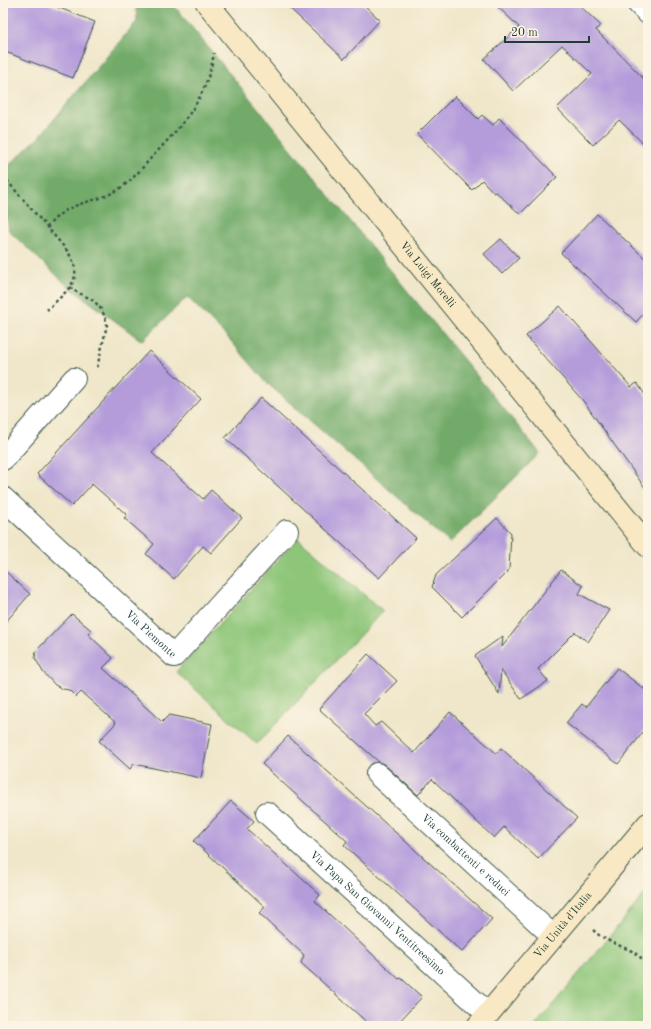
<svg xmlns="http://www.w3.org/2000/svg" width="651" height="1029" viewBox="0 0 651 1029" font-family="'Old Standard TT',serif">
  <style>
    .green { fill: #8ec679; stroke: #568256 }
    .forest { fill: #72ab69; stroke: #48744e }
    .building { fill: #b49cdb }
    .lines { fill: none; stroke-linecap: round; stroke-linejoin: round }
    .street-casing { stroke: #3e564a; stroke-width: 24 }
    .secondary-casing { stroke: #3e564a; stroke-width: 24 }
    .path { stroke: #3e564a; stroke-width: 2.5; stroke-dasharray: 3 3; stroke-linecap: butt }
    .street { stroke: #fff; stroke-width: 22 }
    .secondary { stroke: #f8e8c3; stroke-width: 22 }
    .labels { text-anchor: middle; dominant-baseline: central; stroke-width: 3; stroke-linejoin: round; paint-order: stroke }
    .street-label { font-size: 11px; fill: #1f3d34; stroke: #fcf5e5 }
  </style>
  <rect width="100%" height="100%" fill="#fcf5e5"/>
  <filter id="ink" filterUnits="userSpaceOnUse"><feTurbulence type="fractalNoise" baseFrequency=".025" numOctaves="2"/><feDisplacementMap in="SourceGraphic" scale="8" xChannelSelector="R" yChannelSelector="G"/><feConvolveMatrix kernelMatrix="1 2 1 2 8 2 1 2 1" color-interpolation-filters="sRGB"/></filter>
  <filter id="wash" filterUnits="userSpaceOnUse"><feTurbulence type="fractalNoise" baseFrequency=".012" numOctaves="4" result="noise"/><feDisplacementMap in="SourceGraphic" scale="16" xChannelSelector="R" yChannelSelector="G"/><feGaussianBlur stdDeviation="0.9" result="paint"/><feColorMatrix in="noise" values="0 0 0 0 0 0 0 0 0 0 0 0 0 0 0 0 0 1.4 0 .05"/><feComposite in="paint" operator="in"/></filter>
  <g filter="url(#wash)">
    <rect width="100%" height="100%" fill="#f0e7ca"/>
    <g class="green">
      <path d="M298,538L383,611L257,744L176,672Z"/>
      <path d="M648,890V1026H535Z"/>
    </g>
    <path class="forest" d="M134,3H172L540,453L450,543L267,383L230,340L187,297L142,341L68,286L9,231L3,196V171L39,137L137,21L136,8Z"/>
    <g id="blocks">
      <g class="building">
        <path d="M3,3H47L95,22L73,78L3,51Z"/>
        <path d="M284,3H362L380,20L344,59Z"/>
        <path d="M494,3H577L600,25L596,30L648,83V148L619,120L593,145L557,108L592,74L562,45L513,91L484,59L519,27Z"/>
        <path d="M455,96L478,119L482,115L493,125L499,118L557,177L520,214L496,192L494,193L482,180L472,190L417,134Z"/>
        <path d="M597,214L648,261V309L636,322L561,253Z"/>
        <path d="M501,239L519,258L502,274L484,254Z"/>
        <path d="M560,306L631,387L637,383L648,399V492L584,402L526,336Z"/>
        <path d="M149,351L201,399L152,453L203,499L211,490L242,518L211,553L203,546L174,579L146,554L154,544L124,518L127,515L92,484L72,506L37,474Z"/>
        <path d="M261,398L416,538L379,578L225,438Z"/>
        <path d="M497,518L511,533L509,570L462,617L432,587L436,575Z"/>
        <path d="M3,569L30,594L3,625Z"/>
        <path d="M561,570L583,586L579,594L609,610L588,642L575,632L538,669L548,681L521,699L501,670L499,694L475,656L503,636L502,647Z"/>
        <path d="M72,614L91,630L88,634L113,658L103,668L162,722L169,715L212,724L201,778L134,764L130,769L99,741L116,723L81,692L76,697L69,690L63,689L55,685L43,672L35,658L36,651Z"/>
        <path d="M368,654L397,681L364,714L375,726L381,722L414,753L450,712L496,753L501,748L577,818L538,859L504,827L494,838L432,779L418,795L385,765L379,762L319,709Z"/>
        <path d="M617,668L648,692V726L618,764L566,723L582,704L586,707Z"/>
        <path d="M288,736L492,919L462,952L344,845L347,841L262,764Z"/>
        <path d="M231,801L254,821L247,829L320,895L315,901L399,979L401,978L422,997L395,1026H371L301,963L304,955L259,913L265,907L194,841Z"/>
      </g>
    </g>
  </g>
  <g filter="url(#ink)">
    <use href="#blocks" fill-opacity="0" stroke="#3e564a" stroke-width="1"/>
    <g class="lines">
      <g class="street-casing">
        <g id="street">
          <path d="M638,3L648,13"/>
          <path d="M3,459L74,379"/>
          <path id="s1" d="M3,498L174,656L287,531"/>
          <path id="s2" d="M377,774L553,936"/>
          <path id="s3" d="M267,813L488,1014"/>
        </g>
      </g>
      <g class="secondary-casing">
        <g id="secondary">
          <path id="s4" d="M207,3L648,546"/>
          <path id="s5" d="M478,1026L648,824"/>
        </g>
      </g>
      <g class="path">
        <path d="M3,176L65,248C88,279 68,289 47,310"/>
        <path d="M47,228C58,212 72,206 90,201C97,199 104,197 110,194C127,186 139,172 151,158C183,124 206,101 214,53"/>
        <path d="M70,287C75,292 81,294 87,297C98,302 105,313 107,325L97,368"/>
        <path d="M643,572L648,578"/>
        <path d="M593,930L600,936L611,942L632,951L648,963"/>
      </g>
      <use href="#street" class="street"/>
      <use href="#secondary" class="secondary"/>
    </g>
  </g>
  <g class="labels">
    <g class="street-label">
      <text stroke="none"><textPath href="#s4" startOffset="350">Via Luigi Morelli</textPath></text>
      <text stroke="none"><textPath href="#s1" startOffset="201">Via Piemonte</textPath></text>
      <text stroke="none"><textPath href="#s2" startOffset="120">Via combattenti e reduci</textPath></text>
      <text stroke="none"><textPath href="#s3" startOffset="149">Via Papa San Giovanni Ventitreesimo</textPath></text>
      <text stroke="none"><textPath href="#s5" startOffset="132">Via Unità d'Italia</textPath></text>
    </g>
  </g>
  <rect width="651" height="1029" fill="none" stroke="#fcf5e5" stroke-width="16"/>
  <path d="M505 36v6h84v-6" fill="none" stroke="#1f3d34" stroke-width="2"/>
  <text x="511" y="36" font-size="12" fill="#1f3d34" stroke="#fcf5e5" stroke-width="3" paint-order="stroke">20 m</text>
</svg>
